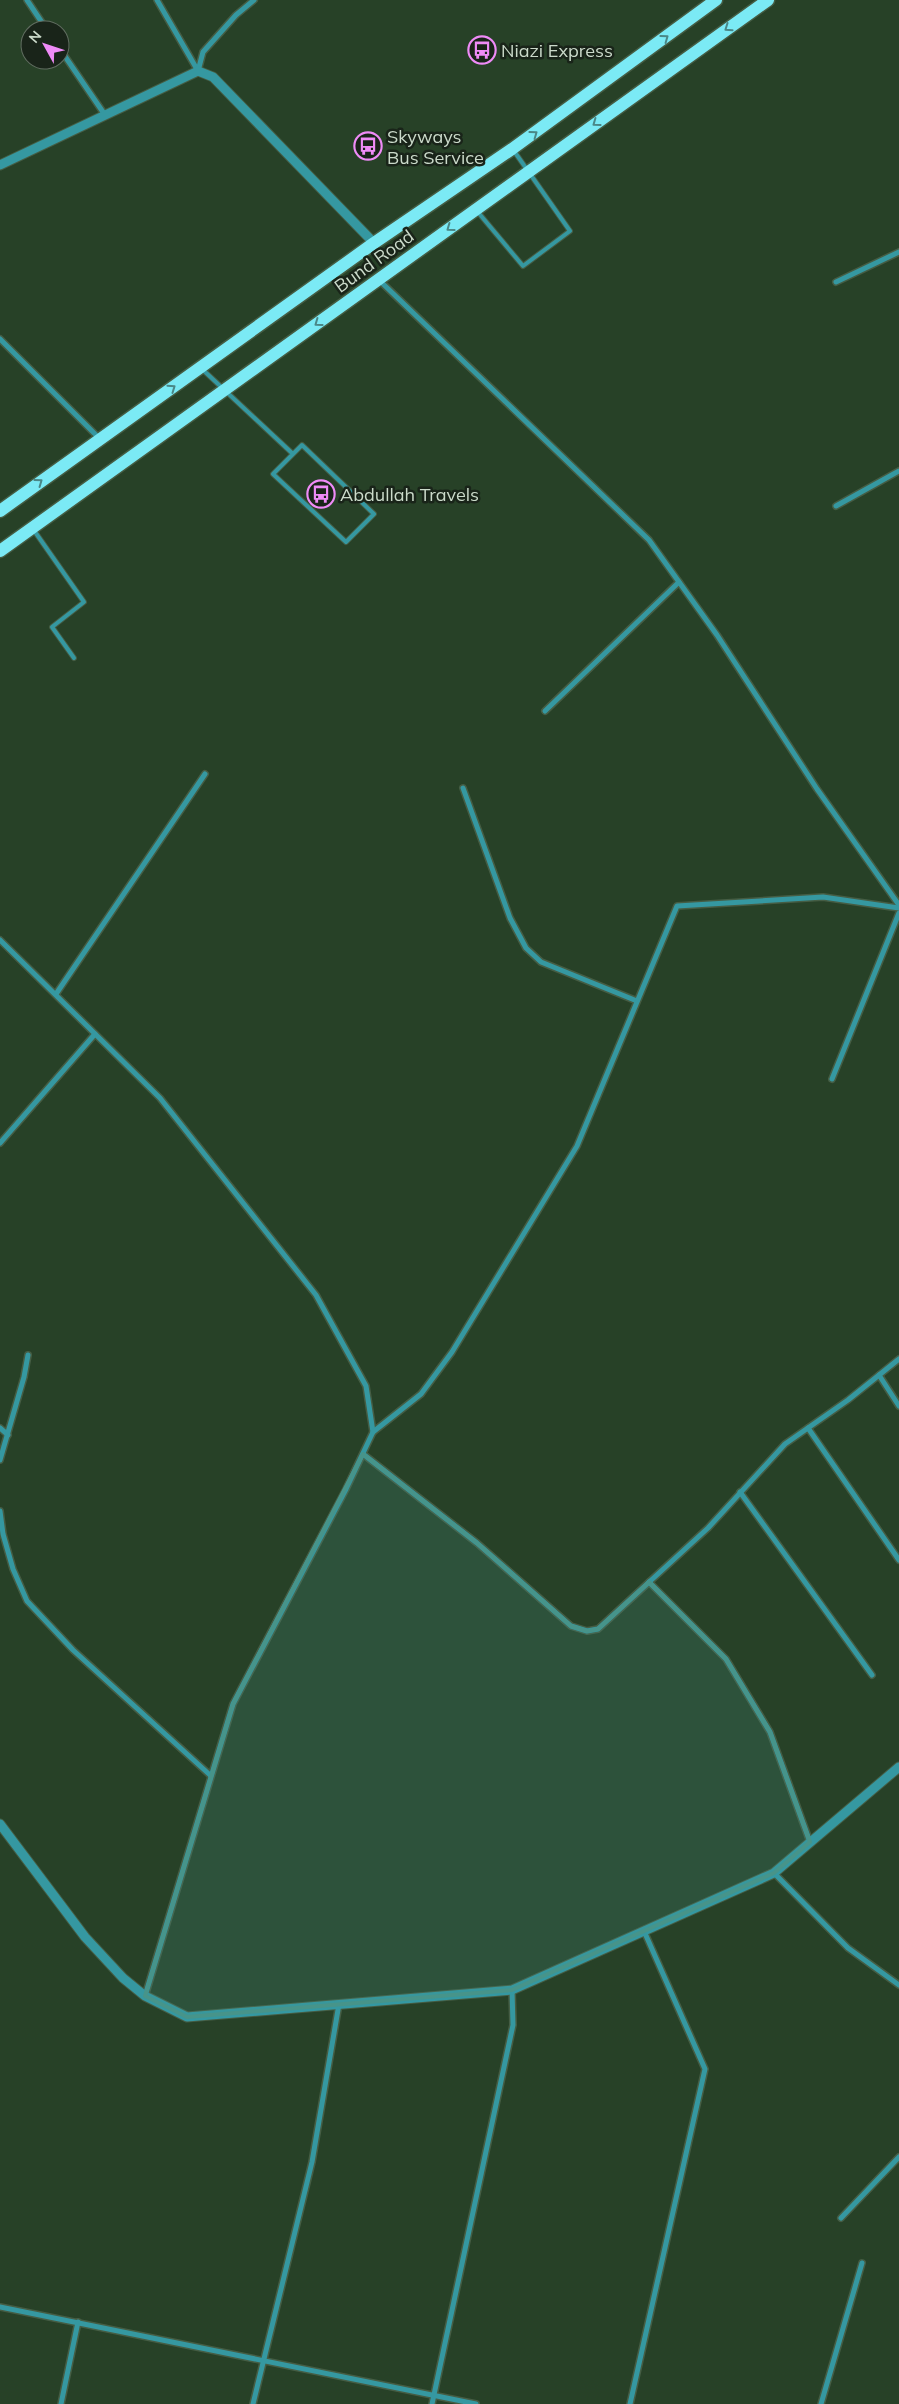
<svg xmlns="http://www.w3.org/2000/svg" width="899" height="2404" viewBox="0 0 899 2404" font-family="Mulish,sans-serif">
  <style>
    .lines { fill: none; stroke-linecap: round; stroke-linejoin: round }
    .service-casing { stroke: #455d44; stroke-width: 6 }
    .minor-casing { stroke: #455d44; stroke-width: 8 }
    .tertiary-casing { stroke: #455d44; stroke-width: 11 }
    .primary-casing { stroke: #455d44; stroke-width: 15 }
    .service { stroke: #3598a1; stroke-width: 4 }
    .minor { stroke: #3598a1; stroke-width: 5 }
    .tertiary { stroke: #3598a1; stroke-width: 9 }
    .primary { stroke: #7beaf5; stroke-width: 12 }
    .oneway { stroke: #4a8787 }
    .marked { fill: #47948a; fill-opacity: 0.2; stroke: #47948a; stroke-width: 4; stroke-linejoin: round }
    .labels { text-anchor: middle; dominant-baseline: central; stroke-width: 5; stroke-linejoin: round; paint-order: stroke }
    .poi-label { font-size: 18px; fill: #cbdaca; stroke: #192419; text-anchor: start }
    .street-label { font-size: 18px; fill: #cbdaca; stroke: #192419 }
  </style>
  <rect width="100%" height="100%" fill="#274127"/>
  <g class="lines">
    <g class="service-casing">
      <g id="service">
        <path d="M477,211L523,266L570,231L514,151"/>
        <path d="M202,369L293,454L302,445L374,514L346,542L273,474L293,454"/>
        <path d="M33,529L84,602L52,627L74,658"/>
      </g>
    </g>
    <g class="minor-casing">
      <g id="minor">
        <path d="M27,0L47,30"/>
        <path d="M157,0L198,71"/>
        <path d="M60,49L105,115"/>
        <path d="M198,71L203,52L236,15L254,0"/>
        <path d="M379,280L649,540L717,635L817,789L899,905"/>
        <path d="M836,282L899,252"/>
        <path d="M0,339L99,438"/>
        <path d="M836,506L899,471"/>
        <path d="M545,711L679,582"/>
        <path d="M463,788L510,918L526,948L541,962L637,1001"/>
        <path d="M0,940L160,1098L316,1295L366,1386L373,1432L346,1489L233,1704L145,1996"/>
        <path d="M56,994L205,774"/>
        <path d="M832,1079L899,913"/>
        <path d="M0,1143L95,1034"/>
        <path d="M879,1375L899,1406"/>
        <path d="M0,1428L8,1435"/>
        <path d="M808,1428L899,1560"/>
        <path d="M373,1432L421,1394L452,1352L577,1146L677,906L823,897L899,908"/>
        <path d="M363,1454L477,1543L571,1626L587,1631L598,1629L708,1528L785,1444L848,1400L899,1359"/>
        <path d="M0,1460L24,1377L28,1355"/>
        <path d="M740,1492L872,1675"/>
        <path d="M0,1511L3,1534L13,1569L27,1601L73,1650L210,1775"/>
        <path d="M649,1582L726,1659L770,1732L810,1842"/>
        <path d="M774,1873L848,1948L899,1985"/>
        <path d="M841,2218L899,2157"/>
        <path d="M0,2307L476,2404"/>
        <path d="M61,2404L78,2322"/>
        <path d="M253,2404L312,2162L339,2004"/>
        <path d="M432,2404L513,2025L512,1990"/>
        <path d="M630,2404L705,2069L644,1931"/>
        <path d="M821,2404L862,2263"/>
      </g>
    </g>
    <g class="tertiary-casing">
      <g id="tertiary">
        <path d="M0,165L198,71L213,77L374,243"/>
        <path d="M0,1824L85,1937L123,1978L145,1996L187,2017L512,1990L774,1873L899,1767"/>
      </g>
    </g>
    <g class="primary-casing">
      <g id="primary">
        <path d="M0,511L374,243L512,149L716,0"/>
        <path d="M0,551L768,0"/>
      </g>
    </g>
    <use href="#service" class="service"/>
    <use href="#minor" class="minor"/>
    <use href="#tertiary" class="tertiary"/>
    <use href="#primary" class="primary"/>
  </g>
  <defs><path id="oneway-chevron" d="M-2-3.5L2.5 0L-2 3.5" fill="none" stroke-width="1.6" stroke-linecap="round" stroke-linejoin="round" transform="scale(1.25)"/></defs>
  <g class="oneway">
    <use href="#oneway-chevron" transform="translate(728 28) rotate(145)"/>
    <use href="#oneway-chevron" transform="translate(665 38) rotate(-36)"/>
    <use href="#oneway-chevron" transform="translate(596 123) rotate(144)"/>
    <use href="#oneway-chevron" transform="translate(534 134) rotate(-36)"/>
    <use href="#oneway-chevron" transform="translate(450 228) rotate(144)"/>
    <use href="#oneway-chevron" transform="translate(318 323) rotate(144)"/>
    <use href="#oneway-chevron" transform="translate(172 388) rotate(-35)"/>
    <use href="#oneway-chevron" transform="translate(39 482) rotate(-36)"/>
  </g>
  <path class="marked" d="M363,1454L477,1543L571,1626L587,1631L598,1629L649,1582L726,1659L770,1732L810,1842L774,1873L512,1990L187,2017L145,1996L233,1704Z"/>
  <defs>
    <g id="bus-ring" transform="scale(1.4375)"><circle r="9.5" fill="#192419" stroke="#ef8bf7" stroke-width="1.5"/><path d="M-5-6H5V4H4V6H2V4H-2V6H-4V4H-5ZM-3.5-4V0h7V-4ZM-3.5 1.2v1.5H-2V1.2ZM2 1.2v1.5H3.5V1.2Z" fill="#ef8bf7"/></g>
  </defs>
  <g fill-rule="evenodd">
    <use href="#bus-ring" x="482" y="50"/>
    <use href="#bus-ring" x="368" y="146"/>
    <use href="#bus-ring" x="321" y="494"/>
  </g>
  <g class="labels">
    <g class="poi-label">
      <text x="501" y="50">Niazi Express</text>
      <text x="387" y="136">Skyways<tspan x="387" dy="21">Bus Service</tspan></text>
      <text x="340" y="494">Abdullah Travels</text>
    </g>
    <g class="street-label">
      <text transform="translate(374 261) rotate(-36)">Bund Road</text>
    </g>
  </g>
  <g transform="translate(45 45) rotate(310)"><circle r="24" fill="#192419" stroke="#606d60"/>
  <path d="M0-4L9 19L0 12L-9 19Z" fill="#ef8bf7"/>
  <text y="-8" font-size="14" font-weight="bold" text-anchor="middle" fill="#cbdaca">N</text>
  </g>
</svg>
